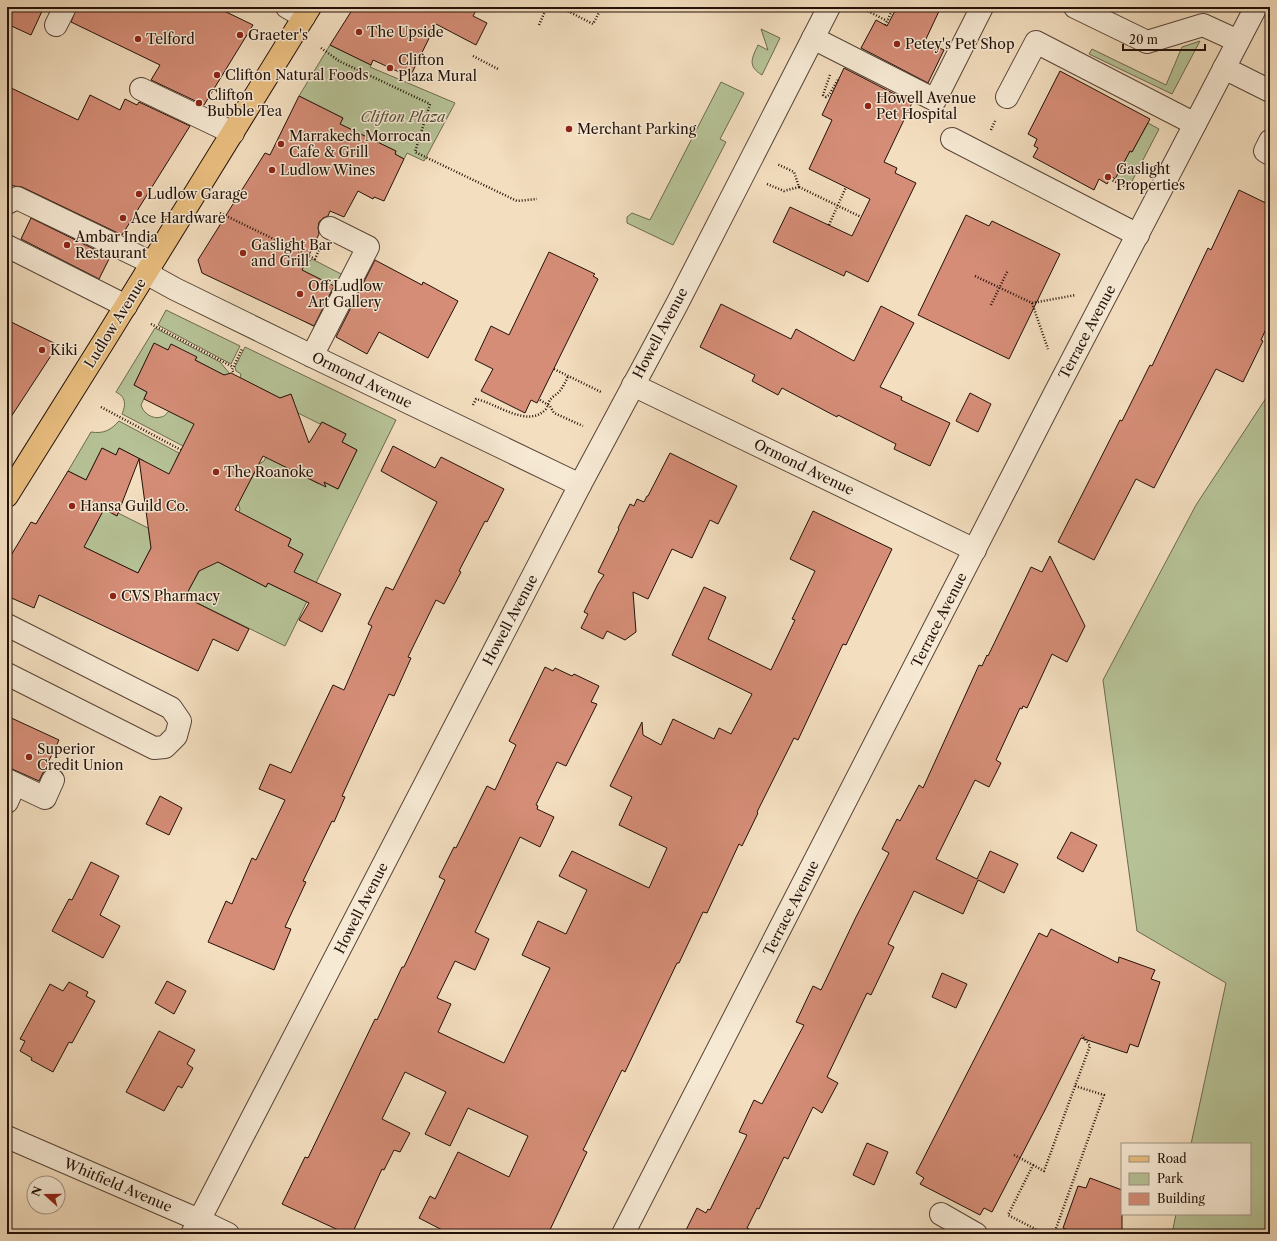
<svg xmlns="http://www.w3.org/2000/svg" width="1277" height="1241" viewBox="0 0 1277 1241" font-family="'Libre Caslon Text',serif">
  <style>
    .green { fill: #b6c296; stroke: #6c6a50 }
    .building { fill: #d58d77; stroke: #231109; fill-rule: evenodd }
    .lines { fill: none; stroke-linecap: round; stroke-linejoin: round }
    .minor-casing { stroke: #574436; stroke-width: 24 }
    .major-casing { stroke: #231109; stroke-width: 24 }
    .path { stroke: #231109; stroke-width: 2.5; stroke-dasharray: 1 2; stroke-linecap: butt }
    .minor { stroke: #f7ead5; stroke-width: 22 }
    .major { stroke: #eabf80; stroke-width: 22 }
    .poi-dot { fill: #8f2418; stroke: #f7ead5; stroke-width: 1.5 }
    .labels { text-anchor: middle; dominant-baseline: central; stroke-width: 3; stroke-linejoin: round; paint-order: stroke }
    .poi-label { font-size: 14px; fill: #231109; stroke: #f7ead5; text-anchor: start }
    .park-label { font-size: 14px; font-style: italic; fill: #564f3a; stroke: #f7ead5 }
    .street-label { font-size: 14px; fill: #231109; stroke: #f7ead5 }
  </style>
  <rect width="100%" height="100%" fill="#f3debf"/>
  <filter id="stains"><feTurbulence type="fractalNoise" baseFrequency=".005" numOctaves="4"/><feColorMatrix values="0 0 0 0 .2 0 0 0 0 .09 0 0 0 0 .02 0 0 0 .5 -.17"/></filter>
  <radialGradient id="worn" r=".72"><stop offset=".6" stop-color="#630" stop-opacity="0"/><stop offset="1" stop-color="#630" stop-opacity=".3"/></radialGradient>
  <g class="green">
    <path d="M761,29L780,38L762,75C747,66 752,58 758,45L768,50Z"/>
    <path d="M1200,41L1172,94L1089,54L1092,49L1166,85L1182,47Z"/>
    <path d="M330,45L371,65L370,67L455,103L424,161L407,153L404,159L395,154L396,151L340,124L343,118L299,96Z"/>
    <path d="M721,82L744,93L720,139L726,142L673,245L627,223V217L632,213L650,220Z"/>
    <path d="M1148,123L1159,129L1130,185L1116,177L1130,151L1132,152Z"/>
    <path d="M302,257L310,261L312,259L345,276L319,329L300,319L320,279L301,270Z"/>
    <path d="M166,310L240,346L231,364L158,325Z"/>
    <path d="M155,328L220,362L230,374L228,377L195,360L197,358L168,350L154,344L134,385L147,392L141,405C143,413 153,420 161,417C164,417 167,413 169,411L202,425L183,446L122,414C126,405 126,397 116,392Z"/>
    <path d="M245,347L396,420L285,646L185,597L202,566L214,560L266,587L268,583L284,591L303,554L288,546L291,539L238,514L240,509L238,503L259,464L264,461L266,457L319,484L321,481L338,489L357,450L342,442L346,434L322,422L320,424L292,410L293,399L286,396L280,398L240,378L241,374L236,371L235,367Z"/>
    <path d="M1270,392V1234H1172L1176,1214H1250V1144H1191L1226,983L1137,931L1103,680L1196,505Z"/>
    <path d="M119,421L179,453L175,462V479L143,463L144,461L119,448L116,455L102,448L86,480L68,471L91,432C104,434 111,430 119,421Z"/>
    <path d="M104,509L117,516L118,513L150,529L149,532L150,539L154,542L138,573L36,524L43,512L90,536Z"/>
  </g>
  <g class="building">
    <path d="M14,7H51L49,12L43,9L31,35L7,24Z"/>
    <path d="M77,7H216L253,25L204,105L151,80L160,65L71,22Z"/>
    <path d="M354,7H478L473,16L487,23L476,45L436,24L410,77L373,60L371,65L330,45Z"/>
    <path d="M897,7H941L925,41L944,50L928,83L861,48L876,20L887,26Z"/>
    <path d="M844,68L912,103L884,162L897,168L895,173L916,183L868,282L846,271L844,276L773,242L790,207L852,236L870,199L809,169L832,120L822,115Z"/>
    <path d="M1060,71L1150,119L1132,152L1130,151L1115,179L1111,176L1107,184L1099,179L1094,190L1033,157L1038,148L1034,146L1037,139L1028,134Z"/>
    <path d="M7,86L78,120L90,95L120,110L125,99L137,105L139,102L190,126L122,235L22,187L14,186L7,183Z"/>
    <path d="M299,96L343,118L340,124L396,151L395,154L404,159L384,201L374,197L373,199L358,191L344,217L330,211L328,216L323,218L319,222L318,228L319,234L302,270L334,286L314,326L202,273L198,260L265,153L270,155Z"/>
    <path d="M1239,190L1270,205V320L1261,340L1263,341L1243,382L1216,369L1154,488L1136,479L1094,560L1058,542L1120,420L1122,421L1150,365L1152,366L1208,248L1211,250Z"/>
    <path d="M966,215L989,226L992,221L1060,254L1009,359L918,315Z"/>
    <path d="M31,218L110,257L99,279L21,239Z"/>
    <path d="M549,252L595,274L593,276L598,279L537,403L531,400L525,413L481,391L493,369L475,360L491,326L509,335Z"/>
    <path d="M375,260L422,285L423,282L458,301L428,358L379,332L367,354L336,337Z"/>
    <path d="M721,304L791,339L796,329L854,361L881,306L914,323L880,387L902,397L901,400L950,423L930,466L894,449L896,444L838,415L837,417L782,388L778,395L752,381L755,375L700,347Z"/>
    <path d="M7,320L58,345L7,423Z"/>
    <path d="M154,343L168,350L171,344L197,357L195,360L224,375L231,373L280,398L291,394L309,443L322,422L346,434L342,442L357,450L338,489L324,482L326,487L263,456L235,510L291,539L288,546L303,554L294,572L341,594L322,632L299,620L309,603L268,583L266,587L218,562L199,571L185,597L249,629L238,651L213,639L198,671L39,595L34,608L7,596V562L31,522L36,524L68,471L86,480L102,448L116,455L119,448L169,474L194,424L144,399L147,392L134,385ZM139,459L151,548L138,573L84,547L104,509L117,516Z"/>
    <path d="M970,393L991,404L978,432L956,421Z"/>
    <path d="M393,446L435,468L441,457L504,489L487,522L485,521L459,571L461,572L444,604L436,600L408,657L411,658L394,696L389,694L342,796L345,797L334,822L332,821L303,881L306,882L285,927L291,929L274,970L208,942L226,901L232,904L252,858L256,860L285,800L259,789L270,764L291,773L333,685L344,690L372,626L368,624L386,587L393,590L437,502L381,471Z"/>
    <path d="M670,453L737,486L718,524L710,520L692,558L672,549L648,599L633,592L636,632L625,640L607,631L603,639L581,628L588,614L584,612L598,584L604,575L598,572L619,529L618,528L630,504L634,506L637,499L644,502L647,496H648Z"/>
    <path d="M813,511L892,549L846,645L843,644L798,740L794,738L757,812L758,813L742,846L739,844L707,913L703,912L679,963H677L625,1072L622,1070L583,1150L587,1152L548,1234H450L419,1218L430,1196L435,1199L458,1152L509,1177L528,1136L468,1108L450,1146L425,1134L446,1092L405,1072L382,1119L410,1133L400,1152L394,1150L384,1170L382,1169L352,1234H347L282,1204L305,1157L308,1158L375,1019L377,1020L402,967H404L445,880L439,877L454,847L456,848L487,786L495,790L516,745L509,741L545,667L553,671L555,668L572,676L574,674L599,686L591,702L597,704L566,766L557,762L536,805L538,806L537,809L554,817L540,847L520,837L475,932L489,939L475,970L455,961L437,998L451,1004L438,1032L504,1063L550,968L522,955L538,921L566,934L587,890L559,876L572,851L649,888L667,848L619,825L632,797L610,786L642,722L643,735L661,745L673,719L714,739L719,728L731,734L752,694L672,655L704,587L726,597L708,639L771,670L795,620L792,619L815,571L790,559Z"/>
    <path d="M1050,556L1085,626L1067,662L1052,654L1027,708L1023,706L1022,709L1020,708L996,760L1001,763L989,787L975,780L936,859L977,879L990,851L1018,864L1004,893L978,880L963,914L914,891L888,944L894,947L871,995L867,993L827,1077L838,1083L822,1113L813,1107L788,1159L784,1157L759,1209L757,1208L747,1228L758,1234H684L697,1208L706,1213L708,1209L710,1210L747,1135L739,1132L754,1100L762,1104L804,1025L796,1022L813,986L821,990L856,917L889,853L882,849L897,819L900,821L919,785L923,788L979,665L982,666L987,655L988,656L1031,567L1042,572Z"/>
    <path d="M7,716L59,740L39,781L12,769L7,768Z"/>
    <path d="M160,796L182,808L169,835L146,824Z"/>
    <path d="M1071,832L1097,845L1083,872L1057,858Z"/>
    <path d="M91,862L119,876L100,915L120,926L103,958L52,931L69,899L72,900Z"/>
    <path d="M1051,929L1118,963L1119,957L1155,970L1151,979L1160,982L1138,1047L1130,1044L1127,1053L1081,1038L1045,1110L992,1212L984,1208L980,1215L920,1184L924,1178L916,1173L1039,933L1047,937Z"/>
    <path d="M942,973L967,984L956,1008L932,997Z"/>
    <path d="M167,981L186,991L174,1014L155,1003Z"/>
    <path d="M69,982L88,992L86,996L95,1001L72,1043L69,1042L53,1072L31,1060L32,1058L20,1051L25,1041L20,1039L50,984L63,991Z"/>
    <path d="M159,1031L195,1050L187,1064L193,1068L182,1088L178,1086L164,1111L126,1092Z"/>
    <path d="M867,1143L888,1152L874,1185L853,1175Z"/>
    <path d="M1090,1178L1122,1190V1234H1078L1063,1228L1078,1186L1086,1188Z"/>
  </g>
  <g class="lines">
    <g class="minor-casing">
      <g id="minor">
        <path d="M287,7L304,17"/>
        <path d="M1075,7L1147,42L1203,25L1238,41"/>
        <path d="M56,25L65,7"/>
        <path d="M813,38L935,100L982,7"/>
        <path d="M1224,68L1270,91"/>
        <path d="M141,89L233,133"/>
        <path d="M1007,97L1036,42L1195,124"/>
        <path d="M952,139L1138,235"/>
        <path d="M1270,141L1265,151L1270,154"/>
        <path d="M7,203L17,198L152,263"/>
        <path d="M7,246L126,306"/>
        <path d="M146,273L175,289L312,356L580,485"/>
        <path d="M312,356L368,247L330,228"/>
        <path d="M633,385L975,550"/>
        <path d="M7,625L171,708L180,721L176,736L165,747L154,748L7,674"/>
        <path d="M7,780L45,798L53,780"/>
        <path d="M7,791L11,793L7,802"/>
        <path d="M7,1137L199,1220L228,1234"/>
        <path d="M941,1214L976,1234"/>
        <path d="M192,1234L580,485L677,304L829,7"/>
        <path d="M623,1234L1056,391L1256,7"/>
      </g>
    </g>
    <g class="major-casing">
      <path id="major" d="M7,496L104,341L310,7"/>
    </g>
    <g class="path">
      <path d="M560,7L593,24L602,7"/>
      <path d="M860,7L887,21"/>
      <path d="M539,25L547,7"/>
      <path d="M885,25L894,7"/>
      <path d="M321,48L339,61L430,104L415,152L517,201L537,199"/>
      <path d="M473,56L498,69"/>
      <path d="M830,75L823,95L826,97L829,95L839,78"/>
      <path d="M991,130L996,119"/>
      <path d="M1110,179L1130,189"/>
      <path d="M767,184L784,191L799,187L794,172L777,164"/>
      <path d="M799,187L861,217"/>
      <path d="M220,213L315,259L319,250"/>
      <path d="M829,225L846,187"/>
      <path d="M975,276L1032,303L1076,295"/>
      <path d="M1032,303L1048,349"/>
      <path d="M991,305L1008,270"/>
      <path d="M151,324L233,367"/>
      <path d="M554,369L601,392"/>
      <path d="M233,372L232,370L242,349"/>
      <path d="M540,400L550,406L554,413L583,426"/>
      <path d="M473,405L476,399C496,403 528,429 546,409C548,406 548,403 550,400C552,397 556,395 559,392C563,387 566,381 568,376"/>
      <path d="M101,407L181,450"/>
      <path d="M1014,1155L1033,1165L1008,1215L1045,1234"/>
      <path d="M1033,1165L1044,1171L1075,1086"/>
      <path d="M1054,1234L1104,1095L1075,1086L1090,1046L1082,1035"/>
    </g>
    <use href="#minor" class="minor"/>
    <use href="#major" class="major"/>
  </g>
  <g class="poi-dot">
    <circle cx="359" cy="32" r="4"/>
    <circle cx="240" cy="35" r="4"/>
    <circle cx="138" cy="39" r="4"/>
    <circle cx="897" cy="44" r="4"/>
    <circle cx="390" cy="68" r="4"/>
    <circle cx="217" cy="75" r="4"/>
    <circle cx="199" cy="103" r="4"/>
    <circle cx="868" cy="106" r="4"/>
    <circle cx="569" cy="129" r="4"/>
    <circle cx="281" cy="144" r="4"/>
    <circle cx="272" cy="170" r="4"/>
    <circle cx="1108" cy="177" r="4"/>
    <circle cx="139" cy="194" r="4"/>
    <circle cx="123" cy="218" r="4"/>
    <circle cx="67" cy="245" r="4"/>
    <circle cx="243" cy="253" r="4"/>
    <circle cx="300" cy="294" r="4"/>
    <circle cx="42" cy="350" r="4"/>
    <circle cx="216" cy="472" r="4"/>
    <circle cx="72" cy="506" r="4"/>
    <circle cx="113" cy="596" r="4"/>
    <circle cx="29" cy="757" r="4"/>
  </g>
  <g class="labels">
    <g class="poi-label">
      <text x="367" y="32">The Upside</text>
      <text x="248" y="35">Graeter's</text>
      <text x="146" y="39">Telford</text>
      <text x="905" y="44">Petey's Pet Shop</text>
      <text x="398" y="60">Clifton<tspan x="398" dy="16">Plaza Mural</tspan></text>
      <text x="225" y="75">Clifton Natural Foods</text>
      <text x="207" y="95">Clifton<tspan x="207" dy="16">Bubble Tea</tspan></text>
      <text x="876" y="98">Howell Avenue<tspan x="876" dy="16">Pet Hospital</tspan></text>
      <text x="577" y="129">Merchant Parking</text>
      <text x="289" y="136">Marrakech Morrocan<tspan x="289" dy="16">Cafe &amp; Grill</tspan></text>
      <text x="1116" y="169">Gaslight<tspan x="1116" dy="16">Properties</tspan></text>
      <text x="280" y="170">Ludlow Wines</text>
      <text x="147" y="194">Ludlow Garage</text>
      <text x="131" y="218">Ace Hardware</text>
      <text x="75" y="237">Ambar India<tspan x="75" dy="16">Restaurant</tspan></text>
      <text x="251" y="245">Gaslight Bar<tspan x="251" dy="16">and Grill</tspan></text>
      <text x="308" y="286">Off Ludlow<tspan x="308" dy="16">Art Gallery</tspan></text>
      <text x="50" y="350">Kiki</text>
      <text x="224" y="472">The Roanoke</text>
      <text x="80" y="506">Hansa Guild Co.</text>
      <text x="121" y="596">CVS Pharmacy</text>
      <text x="37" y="749">Superior<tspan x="37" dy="16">Credit Union</tspan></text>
    </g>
    <g class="park-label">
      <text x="403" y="117">Clifton Plaza</text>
    </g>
    <g class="street-label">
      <text transform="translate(115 323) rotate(-58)">Ludlow Avenue</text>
      <text transform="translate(1087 332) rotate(-62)">Terrace Avenue</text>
      <text transform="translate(660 333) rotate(-62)">Howell Avenue</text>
      <text transform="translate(362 380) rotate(26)">Ormond Avenue</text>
      <text transform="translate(804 467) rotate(26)">Ormond Avenue</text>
      <text transform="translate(510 620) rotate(-62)">Howell Avenue</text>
      <text transform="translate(939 620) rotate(-63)">Terrace Avenue</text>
      <text transform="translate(361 908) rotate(-63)">Howell Avenue</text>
      <text transform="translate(791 908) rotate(-63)">Terrace Avenue</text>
      <text transform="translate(118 1185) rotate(23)">Whitfield Avenue</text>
    </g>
  </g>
  <rect width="1277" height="1241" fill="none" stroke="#f3debf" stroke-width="24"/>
  <rect x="8" y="8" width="1261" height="1225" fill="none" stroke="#231109" stroke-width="2"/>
  <rect x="12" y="12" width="1253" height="1217" fill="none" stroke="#231109"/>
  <rect x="1121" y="1143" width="130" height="72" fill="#f7ead5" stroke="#a29383"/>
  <rect x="1129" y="1156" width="20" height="6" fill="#eabf80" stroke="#a29383"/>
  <text x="1157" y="1163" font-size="12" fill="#231109">Road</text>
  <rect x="1129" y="1173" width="20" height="12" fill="#b6c296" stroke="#a29383"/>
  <text x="1157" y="1183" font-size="12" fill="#231109">Park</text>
  <rect x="1129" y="1193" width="20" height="12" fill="#d58d77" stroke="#a29383"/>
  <text x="1157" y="1203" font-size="12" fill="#231109">Building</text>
  <g transform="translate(46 1195) rotate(291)"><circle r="19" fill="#f7ead5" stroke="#a29383"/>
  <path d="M0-3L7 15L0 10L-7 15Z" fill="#8f2418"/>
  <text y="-6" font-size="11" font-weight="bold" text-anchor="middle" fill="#231109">N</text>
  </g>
  <path d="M1123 44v6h82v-6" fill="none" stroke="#231109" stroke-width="2"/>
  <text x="1129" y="44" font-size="12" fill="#231109" stroke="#f7ead5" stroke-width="3" paint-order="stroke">20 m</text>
  <rect width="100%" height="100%" filter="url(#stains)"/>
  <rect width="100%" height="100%" fill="url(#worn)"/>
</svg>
